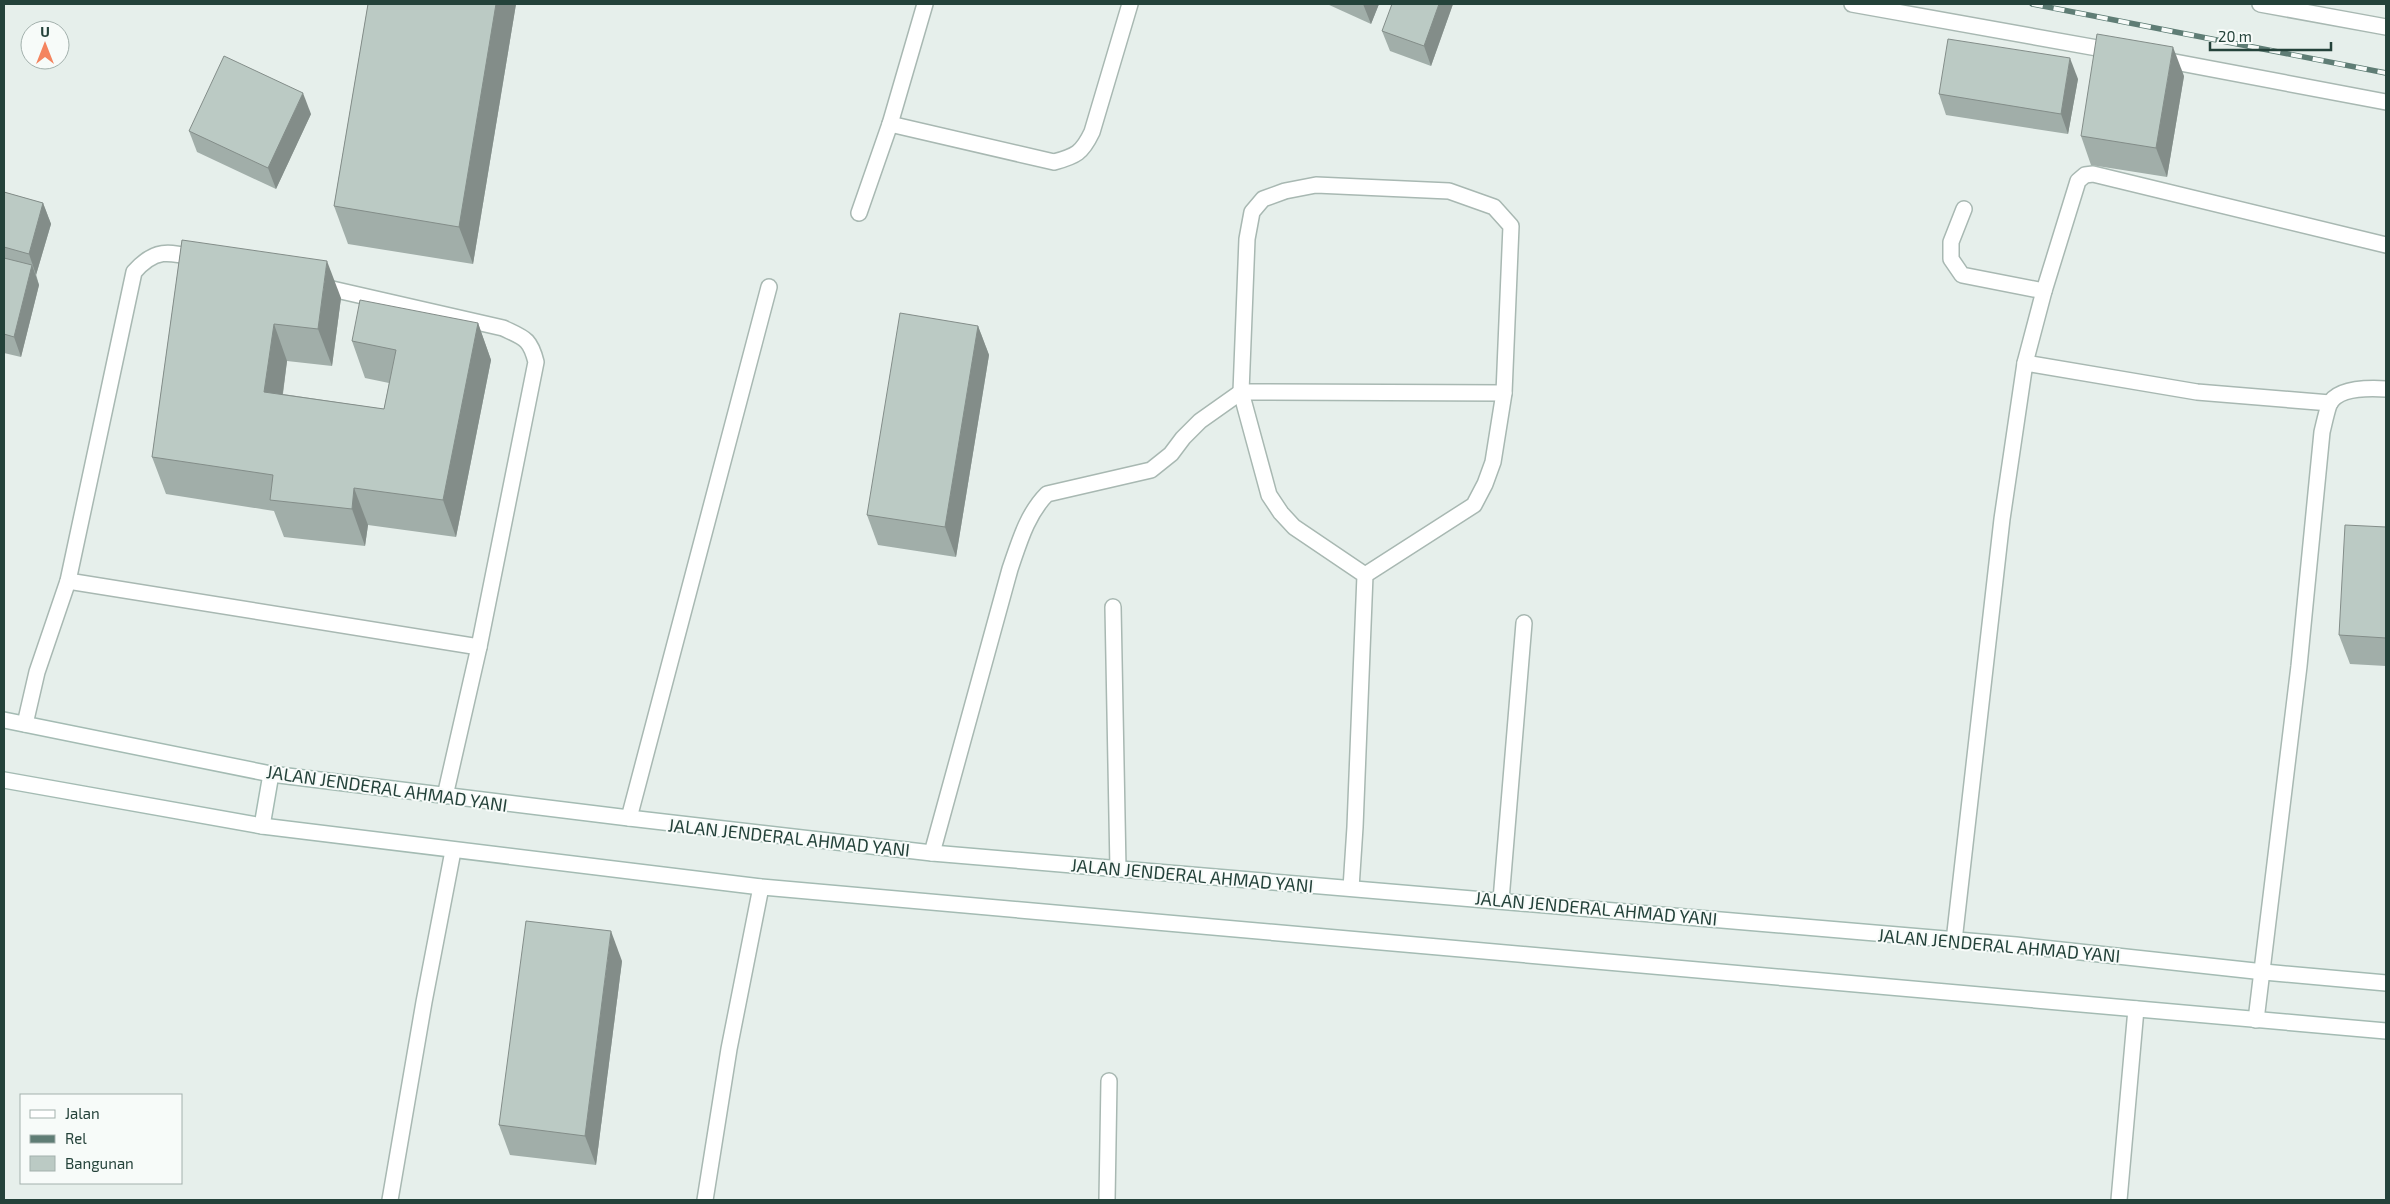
<svg xmlns="http://www.w3.org/2000/svg" width="2390" height="1204" viewBox="0 0 2390 1204" font-family="'Exo 2',sans-serif">
  <style>
    .lines { fill: none; stroke-linecap: round; stroke-linejoin: round }
    .service-casing { stroke: #a8b8b2; stroke-width: 18 }
    .minor-casing { stroke: #a8b8b2; stroke-width: 18 }
    .secondary-casing { stroke: #a4bbb3; stroke-width: 18 }
    .service { stroke: #fff; stroke-width: 15 }
    .minor { stroke: #fff; stroke-width: 15 }
    .secondary { stroke: #fff; stroke-width: 15 }
    .rail-casing { stroke: #5f7d75; stroke-width: 5.5 }
    .rail { stroke: #f7fbf9; stroke-width: 4; stroke-dasharray: 11; stroke-linecap: butt }
    .wall { fill: #a1aea9 }
    .shaded-wall { fill: #838d89 }
    .building { fill: #bbcac4; stroke: #838d89 }
    .labels { text-anchor: middle; dominant-baseline: central; stroke-width: 4; stroke-linejoin: round; paint-order: stroke }
    .street-label { font-size: 18px; fill: #24423a; stroke: #f7fbf9 }
  </style>
  <rect width="100%" height="100%" fill="#e6efeb"/>
  <g class="lines">
    <g class="service-casing">
      <g id="service">
        <path d="M1964,209L1951,242V259L1962,275L2044,291"/>
        <path d="M319,286L503,328C524,338 530,338 536,362L479,647L445,796"/>
        <path d="M68,581L479,647"/>
        <path d="M1113,607L1118,869"/>
        <path d="M25,724L37,672L68,581L134,272C156,247 170,252 199,259"/>
        <path d="M629,818L769,287"/>
        <path d="M932,853L1010,569C1019,543 1027,514 1047,494L1151,470L1171,454L1183,438L1200,421L1241,392L1504,393"/>
        <path d="M1351,888L1355,827L1365,575L1294,527L1281,513L1269,495L1241,392L1247,239L1252,212L1263,199L1285,191L1316,185L1449,191L1494,207L1511,226L1504,393L1493,462L1485,484L1474,505L1365,575"/>
        <path d="M390,1200L424,1002L453,851"/>
        <path d="M705,1200L729,1049L761,887"/>
      </g>
    </g>
    <g class="minor-casing">
      <g id="minor">
        <path d="M1852,4L2114,51"/>
        <path d="M2260,4L2386,27"/>
        <path d="M2159,59L2386,102"/>
        <path d="M890,124L1054,162C1076,156 1082,153 1092,132L1130,4"/>
        <path d="M859,213L890,124L925,4"/>
        <path d="M2025,363L2044,291L2078,181L2085,175L2093,174L2386,245"/>
        <path d="M1501,900L1524,623"/>
        <path d="M1954,941L2002,519L2025,363L2197,392L2330,403"/>
        <path d="M2256,1020L2299,666L2322,432C2324,424 2326,414 2329,405C2337,387 2370,388 2386,389"/>
        <path d="M1107,1200L1109,1081"/>
        <path d="M2119,1200L2136,1009"/>
      </g>
    </g>
    <g class="secondary-casing">
      <g id="secondary">
        <path d="M4,720L271,774L629,818L932,853L2016,945L2264,972L2386,983"/>
        <path d="M4,780L262,826L761,887L2386,1031"/>
        <path d="M262,826L271,774"/>
      </g>
    </g>
    <use href="#service" class="service"/>
    <use href="#minor" class="minor"/>
    <use href="#secondary" class="secondary"/>
    <g class="rail-casing">
      <path id="rail" d="M2032,4L2386,73"/>
    </g>
    <use href="#rail" class="rail"/>
  </g>
  <g class="wall">
    <path d="M368,4H516L473,264L348,244L334,206Z"/>
    <path d="M1327,4H1379L1371,24Z"/>
    <path d="M1453,4L1431,66L1390,51L1382,31Z"/>
    <path d="M2184,76L2167,177L2091,165L2081,136Z"/>
    <path d="M2078,79L2068,134L1946,115L1939,94Z"/>
    <path d="M311,114L276,189L197,152L189,131Z"/>
    <path d="M4,192L43,203L51,224L36,275V274L39,285L21,357L4,353Z"/>
    <path d="M182,240L341,298L332,366L287,361L283,394L384,409L389,383L365,378L352,341L478,323L491,360L456,537L368,525L365,546L284,537L274,511L166,494L152,457Z"/>
    <path d="M978,326L989,355L956,557L878,545L867,515Z"/>
    <path d="M2386,527V666L2350,664L2339,635Z"/>
    <path d="M622,961L596,1165L510,1155L499,1125Z"/>
  </g>
  <g class="shaded-wall">
    <path d="M496,4H516L473,264L459,227Z"/>
    <path d="M1363,4H1379L1371,24Z"/>
    <path d="M1439,4H1453L1431,66L1424,46Z"/>
    <path d="M2173,47L2184,76L2167,177L2156,148Z"/>
    <path d="M2070,58L2078,79L2068,134L2061,114Z"/>
    <path d="M303,93L311,114L276,189L268,168Z"/>
    <path d="M43,203L51,224L36,275L29,254Z"/>
    <path d="M327,261L341,298L332,366L318,329Z"/>
    <path d="M32,265L39,285L21,357L14,337Z"/>
    <path d="M478,323L491,360L456,537L443,500Z"/>
    <path d="M274,324L287,361L278,429L264,392Z"/>
    <path d="M978,326L989,355L956,557L945,527Z"/>
    <path d="M354,488L368,525L365,546L352,509Z"/>
    <path d="M611,931L622,961L596,1165L585,1136Z"/>
  </g>
  <g class="building">
    <path d="M368,4H496L459,227L334,206Z"/>
    <path d="M1392,4H1439L1424,46L1382,31Z"/>
    <path d="M2097,34L2173,47L2156,148L2081,136Z"/>
    <path d="M1948,39L2070,58L2061,114L1939,94Z"/>
    <path d="M224,56L303,93L268,168L189,131Z"/>
    <path d="M4,192L43,203L29,254L4,247Z"/>
    <path d="M182,240L327,261L318,329L274,324L264,392L384,409L396,350L352,341L360,300L478,323L443,500L354,488L352,509L270,500L273,475L152,457Z"/>
    <path d="M4,258L32,265L14,337L4,334Z"/>
    <path d="M900,313L978,326L945,527L867,515Z"/>
    <path d="M2345,525L2386,527V638L2339,635Z"/>
    <path d="M526,921L611,931L585,1136L499,1125Z"/>
  </g>
  <g class="labels">
    <g class="street-label">
      <text transform="translate(387 788) rotate(8)">JALAN JENDERAL AHMAD YANI</text>
      <text transform="translate(789 837) rotate(6)">JALAN JENDERAL AHMAD YANI</text>
      <text transform="translate(1192 875) rotate(5)">JALAN JENDERAL AHMAD YANI</text>
      <text transform="translate(1596 908) rotate(5)">JALAN JENDERAL AHMAD YANI</text>
      <text transform="translate(1999 945) rotate(5)">JALAN JENDERAL AHMAD YANI</text>
    </g>
  </g>
  <rect width="2390" height="1204" fill="none" stroke="#24423a" stroke-width="10"/>
  <rect x="20" y="1094" width="162" height="90" fill="#f7fbf9" stroke="#a3b1ad"/>
  <rect x="30" y="1110" width="25" height="8" fill="#ffffff" stroke="#a3b1ad"/>
  <text x="65" y="1119" font-size="15" fill="#24423a">Jalan</text>
  <rect x="30" y="1135" width="25" height="8" fill="#5f7d75" stroke="#a3b1ad"/>
  <text x="65" y="1144" font-size="15" fill="#24423a">Rel</text>
  <rect x="30" y="1156" width="25" height="15" fill="#bbcac4" stroke="#a3b1ad"/>
  <text x="65" y="1169" font-size="15" fill="#24423a">Bangunan</text>
  <g transform="translate(45 45)"><circle r="24" fill="#f7fbf9" stroke="#a3b1ad"/>
  <path d="M0-4L9 19L0 12L-9 19Z" fill="#f4845f"/>
  <text y="-8" font-size="14" font-weight="bold" text-anchor="middle" fill="#24423a">U</text>
  </g>
  <path d="M2210 42v8h121v-8" fill="none" stroke="#24423a" stroke-width="2.5"/>
  <text x="2218" y="42" font-size="15" fill="#24423a" stroke="#f7fbf9" stroke-width="4" paint-order="stroke">20 m</text>
</svg>
